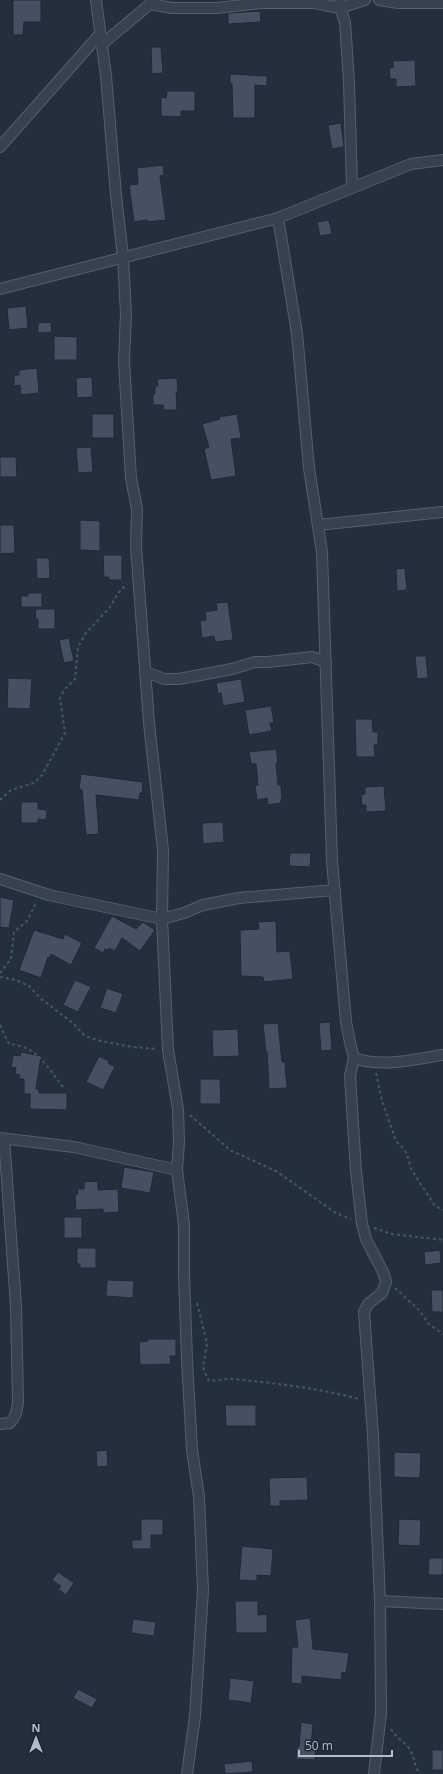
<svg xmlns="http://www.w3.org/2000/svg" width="443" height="1774" viewBox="0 0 443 1774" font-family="'Open Sans',sans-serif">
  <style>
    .building { fill: #455162; stroke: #1f2835 }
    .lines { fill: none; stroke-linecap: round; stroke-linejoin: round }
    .street-casing { stroke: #565f6c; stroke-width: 12 }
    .path { stroke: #44595c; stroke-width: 2; stroke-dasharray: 3 3; stroke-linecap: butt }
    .street { stroke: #38414e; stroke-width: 10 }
  </style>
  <rect width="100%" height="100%" fill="#242f3e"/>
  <g class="building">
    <path d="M13,0H41V22H24L23,35H13Z"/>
    <path d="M260,11L261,22L228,24V13Z"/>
    <path d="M151,47H161L163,73L152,74Z"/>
    <path d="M415,60L416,86L396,87V79H390L389,68H393V61Z"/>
    <path d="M230,74L267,76V86L255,85V118H233L232,84H230Z"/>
    <path d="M167,91H195V111H181V117L161,116V97L166,98Z"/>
    <path d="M341,123L344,147L332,149L328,125Z"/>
    <path d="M163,165L164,175L160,176L166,220L147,222V220L134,222L129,185L138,184L137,168Z"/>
    <path d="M329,220L332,234L320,236L317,222Z"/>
    <path d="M26,306L28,328L9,330L7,308Z"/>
    <path d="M51,322L52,332L38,333V323Z"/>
    <path d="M54,336L77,337V360H54Z"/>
    <path d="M37,368L39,393L21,395L20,385L14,386V375H19V370Z"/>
    <path d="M92,377L93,397L77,398L76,378Z"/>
    <path d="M177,378L178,392H176L177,410H164L163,405H153V394H155V386H158L157,379Z"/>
    <rect x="92" y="414" width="22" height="24"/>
    <path d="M237,414L241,438L231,439L236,476L211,480L204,449L209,447L202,424L220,419L219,417Z"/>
    <path d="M91,447L93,472L78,473L76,448Z"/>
    <path d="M0,457H16L17,477H0Z"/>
    <path d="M80,520L100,521V551L80,550Z"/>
    <path d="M0,525H14L15,553L0,554Z"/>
    <path d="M103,555H122V580H109V577H104Z"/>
    <path d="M36,558H49L50,578L37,579Z"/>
    <path d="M405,568L407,590L397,591L396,569Z"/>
    <path d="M28,593H42V607H21V596H28Z"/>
    <path d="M228,602L233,640L215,642L214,636L202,638L200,621L206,620L205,612L217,610L216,603Z"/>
    <path d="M36,609H55V629H38V619H35Z"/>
    <path d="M69,638L74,661L64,663L59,640Z"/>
    <path d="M415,656H426L428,678L417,679Z"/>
    <path d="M8,678L32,679L30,709L7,708Z"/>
    <path d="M241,679L245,702L223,706L221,693L218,694L216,683Z"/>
    <path d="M271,706L274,723H270L272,731L249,735L245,710Z"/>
    <path d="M355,719H372L373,732H378V745H374L375,757H356Z"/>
    <path d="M276,749L278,763H276L278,785H281L282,799H281V803L268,805L267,798L257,800L255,785H258L256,764H251L249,752Z"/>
    <path d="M81,774L143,782L142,793H140L139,800L96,795L99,834L86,835L82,790L79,789Z"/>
    <path d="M384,786L386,811L366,812V805H362L361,795L365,794V787Z"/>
    <path d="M21,802H38V809L47,810L46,820L38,819V823H21Z"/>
    <path d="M223,822L224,842L203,844L202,823Z"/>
    <path d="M290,853H311L310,867L289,866Z"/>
    <path d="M0,897L14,900L9,928L0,927Z"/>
    <path d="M112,916L136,929L143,922L155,930L140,951L122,938L115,951L109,948L108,950L105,949L103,953L94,948Z"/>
    <path d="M276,921L277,952L290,951L293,979L264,982L263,977L241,976L240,930L259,929L258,922Z"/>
    <path d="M34,930L63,939L65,934L82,943L71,965L51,954L50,958L48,957L41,978L19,970Z"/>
    <path d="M75,980L91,987L78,1012L63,1005Z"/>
    <path d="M107,988L123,994L116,1013L100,1008Z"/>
    <path d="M330,1022L332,1050L321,1051L319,1023Z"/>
    <path d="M278,1023L282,1062H285L287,1088L269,1089L267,1051L266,1052L263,1024Z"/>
    <path d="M238,1029L239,1056L213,1057L212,1030Z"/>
    <path d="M21,1052L41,1056L36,1089H39V1093H67V1110L30,1109V1094H24V1079H19L20,1075L15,1074L16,1068L11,1067L13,1055L20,1056Z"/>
    <path d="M99,1056L109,1061L108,1063L115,1067L103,1090L86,1082Z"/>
    <path d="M200,1079H220L221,1104H200Z"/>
    <path d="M124,1167L154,1172L150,1193L121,1188Z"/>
    <path d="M98,1181V1190L118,1189L119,1212L103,1213V1209L76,1210L75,1194H78L77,1189H84V1182Z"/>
    <rect x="64" y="1217" width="18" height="21"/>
    <path d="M77,1248H96V1268H80V1264H77Z"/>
    <path d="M440,1250L441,1263L425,1265L424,1252Z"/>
    <path d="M107,1280L134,1281L133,1298L106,1296Z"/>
    <path d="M431,1290H443V1312H432Z"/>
    <path d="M148,1339H176V1356H170L171,1364L140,1365L139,1342L148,1341Z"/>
    <path d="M225,1405H256V1426H226Z"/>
    <path d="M107,1450L108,1466L97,1467L96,1451Z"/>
    <path d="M394,1452L421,1453L420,1478L394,1477Z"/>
    <path d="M307,1477L308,1500L280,1501V1506H270L269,1478Z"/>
    <path d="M141,1519H163V1535H151V1549H132V1540H141Z"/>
    <path d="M399,1519L421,1520L420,1546L398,1545Z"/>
    <path d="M242,1546L273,1549L271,1576L257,1575V1581L239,1580Z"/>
    <path d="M429,1558H443V1575H428Z"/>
    <path d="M58,1572L74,1583L66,1595L58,1589L61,1586L52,1580Z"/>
    <path d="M235,1601H258V1615L267,1614V1633H236Z"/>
    <path d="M310,1618L313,1649L349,1653L346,1673L342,1672L341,1680L302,1676V1684L291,1683L292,1647H298L295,1620Z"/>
    <path d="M133,1619L156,1622L154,1636L131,1633Z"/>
    <path d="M230,1678L254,1681L251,1703L228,1700Z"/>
    <path d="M78,1689L97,1699L92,1708L73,1698Z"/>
    <path d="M301,1722L313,1724L311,1747H316L315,1760L296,1759L297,1747H299Z"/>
    <rect x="432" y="1750" width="11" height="20"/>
    <path d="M252,1761L253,1772L225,1774L224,1764Z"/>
  </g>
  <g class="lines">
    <g class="street-casing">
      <g id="street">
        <path d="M96,0L106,76L116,195L123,257L126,314L124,361L127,412L131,478L137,509L136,546L149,723L163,850L162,919L168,1050L178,1109L179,1142L177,1170L184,1225V1275L187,1360L192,1450L199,1497L203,1590L195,1716L187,1774"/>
        <path d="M340,0V8L345,22L349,82L352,188"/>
        <path d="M379,0L398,3H443"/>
        <path d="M150,4L172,8H217L261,3H314L340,8L365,0"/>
        <path d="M101,45L155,0"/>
        <path d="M0,147L100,34"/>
        <path d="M278,218L297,333L309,468L322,552L332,861L346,1022L351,1047L354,1058C383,1068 414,1059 443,1055"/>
        <path d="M0,289L278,218L411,164L443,160"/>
        <path d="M318,525L443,512"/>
        <path d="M146,672L164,679H179L232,669L255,662H268L312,657L326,662"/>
        <path d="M0,879L49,895L162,919L184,913L203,905L239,898L335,890"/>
        <path d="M354,1058L350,1076L356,1171L362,1224L366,1239L384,1274L386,1282L382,1293L368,1304L364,1312L373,1436L380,1601L381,1713L374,1774"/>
        <path d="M0,1138L74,1147L177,1170"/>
        <path d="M0,1424L10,1423C16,1417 17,1411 18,1402L16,1306L4,1139"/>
        <path d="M380,1601L443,1604"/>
      </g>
    </g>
    <g class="path">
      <path d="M0,800L11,790L34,783L42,775L65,733L60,698L64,690L75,679L78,647L86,633L110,607L118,593L127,584"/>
      <path d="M0,973L11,959L14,932L27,921L36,903"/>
      <path d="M0,977L16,980L29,986L40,998L74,1024L85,1036L101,1041L133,1047L157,1049"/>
      <path d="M0,1025L9,1044C39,1047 45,1065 63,1087"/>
      <path d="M376,1073L382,1101L396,1141L402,1147L407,1154L411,1169L435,1206L443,1210"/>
      <path d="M190,1115L230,1150L276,1171L336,1213L351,1219"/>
      <path d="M374,1228L392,1234L443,1240"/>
      <path d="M395,1288L418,1309L429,1324L443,1334"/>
      <path d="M197,1303L207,1343L203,1367L208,1380C219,1382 224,1378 232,1379C275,1383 318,1388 359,1399"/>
      <path d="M391,1729C396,1738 405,1742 410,1750C415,1758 414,1766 420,1774"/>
    </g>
    <use href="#street" class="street"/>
  </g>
  <g transform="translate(36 1738)" stroke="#1d2633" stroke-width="3" paint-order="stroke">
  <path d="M0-3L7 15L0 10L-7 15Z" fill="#b4bcc9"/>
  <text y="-6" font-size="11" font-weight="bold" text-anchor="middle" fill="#b4bcc9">N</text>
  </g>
  <path d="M299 1750v6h93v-6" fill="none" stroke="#b4bcc9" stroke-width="2"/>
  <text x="305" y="1750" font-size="12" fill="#b4bcc9" stroke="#1d2633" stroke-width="3" paint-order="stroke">50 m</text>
</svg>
